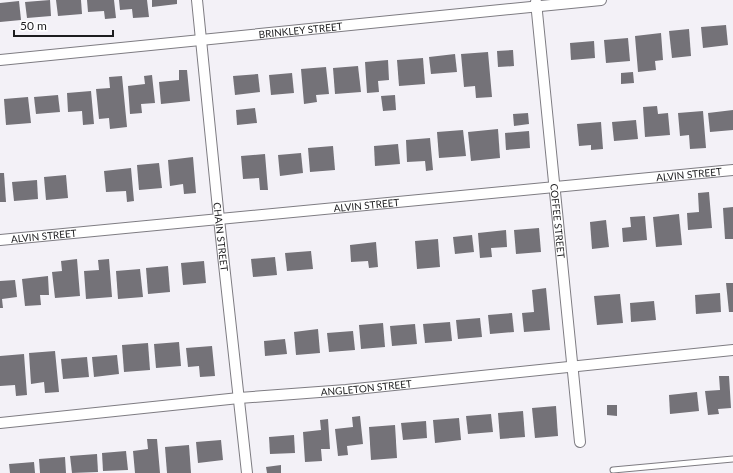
<svg xmlns="http://www.w3.org/2000/svg" width="733" height="473" viewBox="0 0 733 473" font-family="Lato,sans-serif">
  <style>
    .building { fill: #747278 }
    .lines { fill: none; stroke-linecap: round; stroke-linejoin: round }
    .lane-casing { stroke: #7e7c82; stroke-width: 7 }
    .street-casing { stroke: #7e7c82; stroke-width: 12 }
    .lane { stroke: #fff; stroke-width: 5 }
    .street { stroke: #fff; stroke-width: 10 }
    .labels { text-anchor: middle; dominant-baseline: central; stroke-width: 4; stroke-linejoin: round; paint-order: stroke }
    .street-label { font-size: 10px; fill: #1d1d1f; stroke: #fff }
  </style>
  <rect width="100%" height="100%" fill="#f3f1f7"/>
  <g class="building">
    <path d="M50,0L51,16L27,18L25,2Z"/>
    <path d="M56,0H81L82,14L58,16Z"/>
    <path d="M87,0H114L116,18L105,19L104,11L88,12Z"/>
    <path d="M119,0H147L149,17L133,18L132,9L120,10Z"/>
    <path d="M152,0H177V4L152,7Z"/>
    <path d="M19,1L21,20L0,22V3Z"/>
    <path d="M726,25L728,45L703,48L701,27Z"/>
    <path d="M689,29L691,56L672,58L669,31Z"/>
    <path d="M661,33L663,60L655,61L656,70L638,72L635,36Z"/>
    <path d="M628,38L630,61L606,63L604,40Z"/>
    <path d="M594,41L595,58L571,60L570,43Z"/>
    <path d="M513,50L514,66L498,67L497,51Z"/>
    <path d="M488,52L492,97L476,98L475,86L464,87L461,54Z"/>
    <path d="M455,54L457,72L431,74L429,57Z"/>
    <path d="M423,58L425,84L399,86L397,60Z"/>
    <path d="M388,60L389,80L378,81L379,92L367,93L365,62Z"/>
    <path d="M358,66L361,92L335,94L333,68Z"/>
    <path d="M326,67L329,94L316,95L317,102L304,104L301,69Z"/>
    <path d="M179,70H187L190,101L161,104L159,82L179,80Z"/>
    <path d="M633,72L634,83L621,84V73Z"/>
    <path d="M292,73L294,93L271,95L269,75Z"/>
    <path d="M258,74L260,92L235,95L233,76Z"/>
    <path d="M152,75L155,103L141,104L142,113L130,114L128,86L145,84L144,76Z"/>
    <path d="M122,76L127,127L110,129L109,118L99,119L96,89L110,88L109,77Z"/>
    <path d="M91,91L94,124L83,125L82,111L68,112L67,93Z"/>
    <path d="M58,95L60,112L36,114L34,97Z"/>
    <path d="M395,95L396,110L383,111L381,96Z"/>
    <path d="M28,97L31,123L6,125L4,99Z"/>
    <path d="M657,106L658,114L668,113L670,135L645,137L643,107Z"/>
    <path d="M255,108L257,123L237,125L236,110Z"/>
    <path d="M733,110V130L710,132L708,113Z"/>
    <path d="M703,111L706,148L690,149L689,135L680,136L678,113Z"/>
    <path d="M528,113L529,124L514,126L513,114Z"/>
    <path d="M636,120L638,139L614,141L612,122Z"/>
    <path d="M601,122L603,149L591,150V145L579,146L577,124Z"/>
    <path d="M498,129L500,158L471,161L468,132Z"/>
    <path d="M463,130L466,156L439,158L437,132Z"/>
    <path d="M529,131L530,148L506,150L505,133Z"/>
    <path d="M430,138L433,170L426,171L425,161L407,162L406,140Z"/>
    <path d="M398,144L400,164L375,166L374,146Z"/>
    <path d="M333,146L335,170L310,172L308,148Z"/>
    <path d="M301,153L303,173L280,176L278,155Z"/>
    <path d="M265,154L268,190H260L259,178L243,179L241,156Z"/>
    <path d="M193,157L196,193L184,194L183,184L170,186L168,160Z"/>
    <path d="M159,163L162,188L139,190L137,165Z"/>
    <path d="M131,168L134,201L127,202L126,191L106,192L104,171Z"/>
    <path d="M0,173H4L6,202H0Z"/>
    <path d="M66,175L68,198L46,200L44,177Z"/>
    <path d="M37,180L38,199L14,201L12,182Z"/>
    <path d="M709,192L712,228L688,230L687,213L699,212L698,193Z"/>
    <path d="M733,207V239H725L723,208Z"/>
    <path d="M679,214L682,245L656,247L653,217Z"/>
    <path d="M645,216L647,240L623,242L622,228L631,227L630,217Z"/>
    <path d="M606,220L609,247L592,249L590,222Z"/>
    <path d="M539,228L541,252L516,254L514,230Z"/>
    <path d="M506,230L507,247L491,248L492,257L480,258L478,233Z"/>
    <path d="M472,235L474,252L455,254L453,237Z"/>
    <path d="M438,239L440,267L417,269L415,241Z"/>
    <path d="M376,242L378,267L369,268L368,261L351,262L350,245Z"/>
    <path d="M311,251L313,269L287,271L285,253Z"/>
    <path d="M275,257L277,275L253,277L251,259Z"/>
    <path d="M77,259L80,296L55,298L52,272L62,271L61,261Z"/>
    <path d="M109,259L112,297L86,299L84,271L99,270L98,260Z"/>
    <path d="M204,261L206,283L183,285L181,263Z"/>
    <path d="M168,266L170,292L148,294L146,268Z"/>
    <path d="M140,269L143,297L118,299L116,271Z"/>
    <path d="M48,276L49,295H40L41,305L25,306L22,279Z"/>
    <path d="M15,280L17,297L2,299L3,308H0V281Z"/>
    <path d="M726,283H733V312H729Z"/>
    <path d="M546,288L550,330L524,332L522,313L534,312L532,290Z"/>
    <path d="M720,293L721,312L696,314L695,295Z"/>
    <path d="M620,294L623,323L597,325L594,296Z"/>
    <path d="M654,301L656,320L631,322L630,303Z"/>
    <path d="M512,313L514,332L490,334L488,315Z"/>
    <path d="M480,318L482,337L458,339L456,320Z"/>
    <path d="M450,322L452,341L425,343L423,324Z"/>
    <path d="M383,323L385,347L361,349L359,325Z"/>
    <path d="M415,324L417,344L392,346L390,326Z"/>
    <path d="M318,329L320,353L296,355L294,332Z"/>
    <path d="M353,331L355,350L329,352L327,333Z"/>
    <path d="M285,339L287,354L265,356L264,341Z"/>
    <path d="M179,342L181,366L156,368L154,344Z"/>
    <path d="M148,343L150,370L124,372L122,345Z"/>
    <path d="M212,346L215,376L200,377L199,366L188,367L186,348Z"/>
    <path d="M55,351L59,392L45,393L44,382L31,384L29,353Z"/>
    <path d="M24,354L27,395L16,396L15,385L0,386V356Z"/>
    <path d="M117,355L119,374L94,377L92,357Z"/>
    <path d="M87,357L89,377L63,379L61,359Z"/>
    <path d="M719,376H729L731,408L718,409L719,414L708,415L705,391L720,390Z"/>
    <path d="M697,392L699,411L670,414L669,395Z"/>
    <path d="M607,405H617V416L607,415Z"/>
    <path d="M556,406L558,436L535,438L532,408Z"/>
    <path d="M523,411L525,437L500,439L498,413Z"/>
    <path d="M491,414L493,432L468,434L466,416Z"/>
    <path d="M360,416L363,444L347,446L348,455L338,456L335,429L353,427L352,417Z"/>
    <path d="M459,418L461,440L435,443L433,420Z"/>
    <path d="M328,419L330,449H321L322,461L305,462L303,432L321,430L320,420Z"/>
    <path d="M426,421L427,438L403,440L401,423Z"/>
    <path d="M395,425L397,458L371,460L369,427Z"/>
    <path d="M294,435L295,453L270,454L269,437Z"/>
    <path d="M147,439H157L160,473H135L133,451L148,449Z"/>
    <path d="M221,440L223,460L198,463L196,442Z"/>
    <path d="M189,445L191,473H167L165,447Z"/>
    <path d="M126,451L128,470L103,471L102,453Z"/>
    <path d="M97,454L98,472L72,473L70,456Z"/>
    <path d="M65,457L66,473H40L39,459Z"/>
    <path d="M34,462L35,473H10L9,464Z"/>
    <path d="M281,465V473H267L266,467Z"/>
  </g>
  <g class="lines">
    <g class="lane-casing">
      <path id="lane" d="M613,470L733,459"/>
    </g>
    <g class="street-casing">
      <g id="street">
        <path id="s1" d="M197,0L219,219L247,473"/>
        <path id="s2" d="M536,2L580,442"/>
        <path id="s3" d="M0,60L601,0"/>
        <path id="s4" d="M0,240L733,170"/>
        <path id="s5" d="M0,423L239,398L346,390L733,350"/>
      </g>
    </g>
    <use href="#lane" class="lane"/>
    <use href="#street" class="street"/>
  </g>
  <g class="labels">
    <g class="street-label">
      <text stroke="none"><textPath href="#s3" startOffset="302">BRINKLEY STREET</textPath></text>
      <text stroke="none"><textPath href="#s4" startOffset="692">ALVIN STREET</textPath></text>
      <text stroke="none"><textPath href="#s4" startOffset="368">ALVIN STREET</textPath></text>
      <text stroke="none"><textPath href="#s2" startOffset="220">COFFEE STREET</textPath></text>
      <text stroke="none"><textPath href="#s4" startOffset="44">ALVIN STREET</textPath></text>
      <text stroke="none"><textPath href="#s1" startOffset="238">CHAIN STREET</textPath></text>
      <text stroke="none"><textPath href="#s5" startOffset="368">ANGLETON STREET</textPath></text>
    </g>
  </g>
  <path d="M14 30v6h99v-6" fill="none" stroke="#1d1d1f" stroke-width="2"/>
  <text x="20" y="30" font-size="12" fill="#1d1d1f" stroke="#ffffff" stroke-width="3" paint-order="stroke">50 m</text>
</svg>
